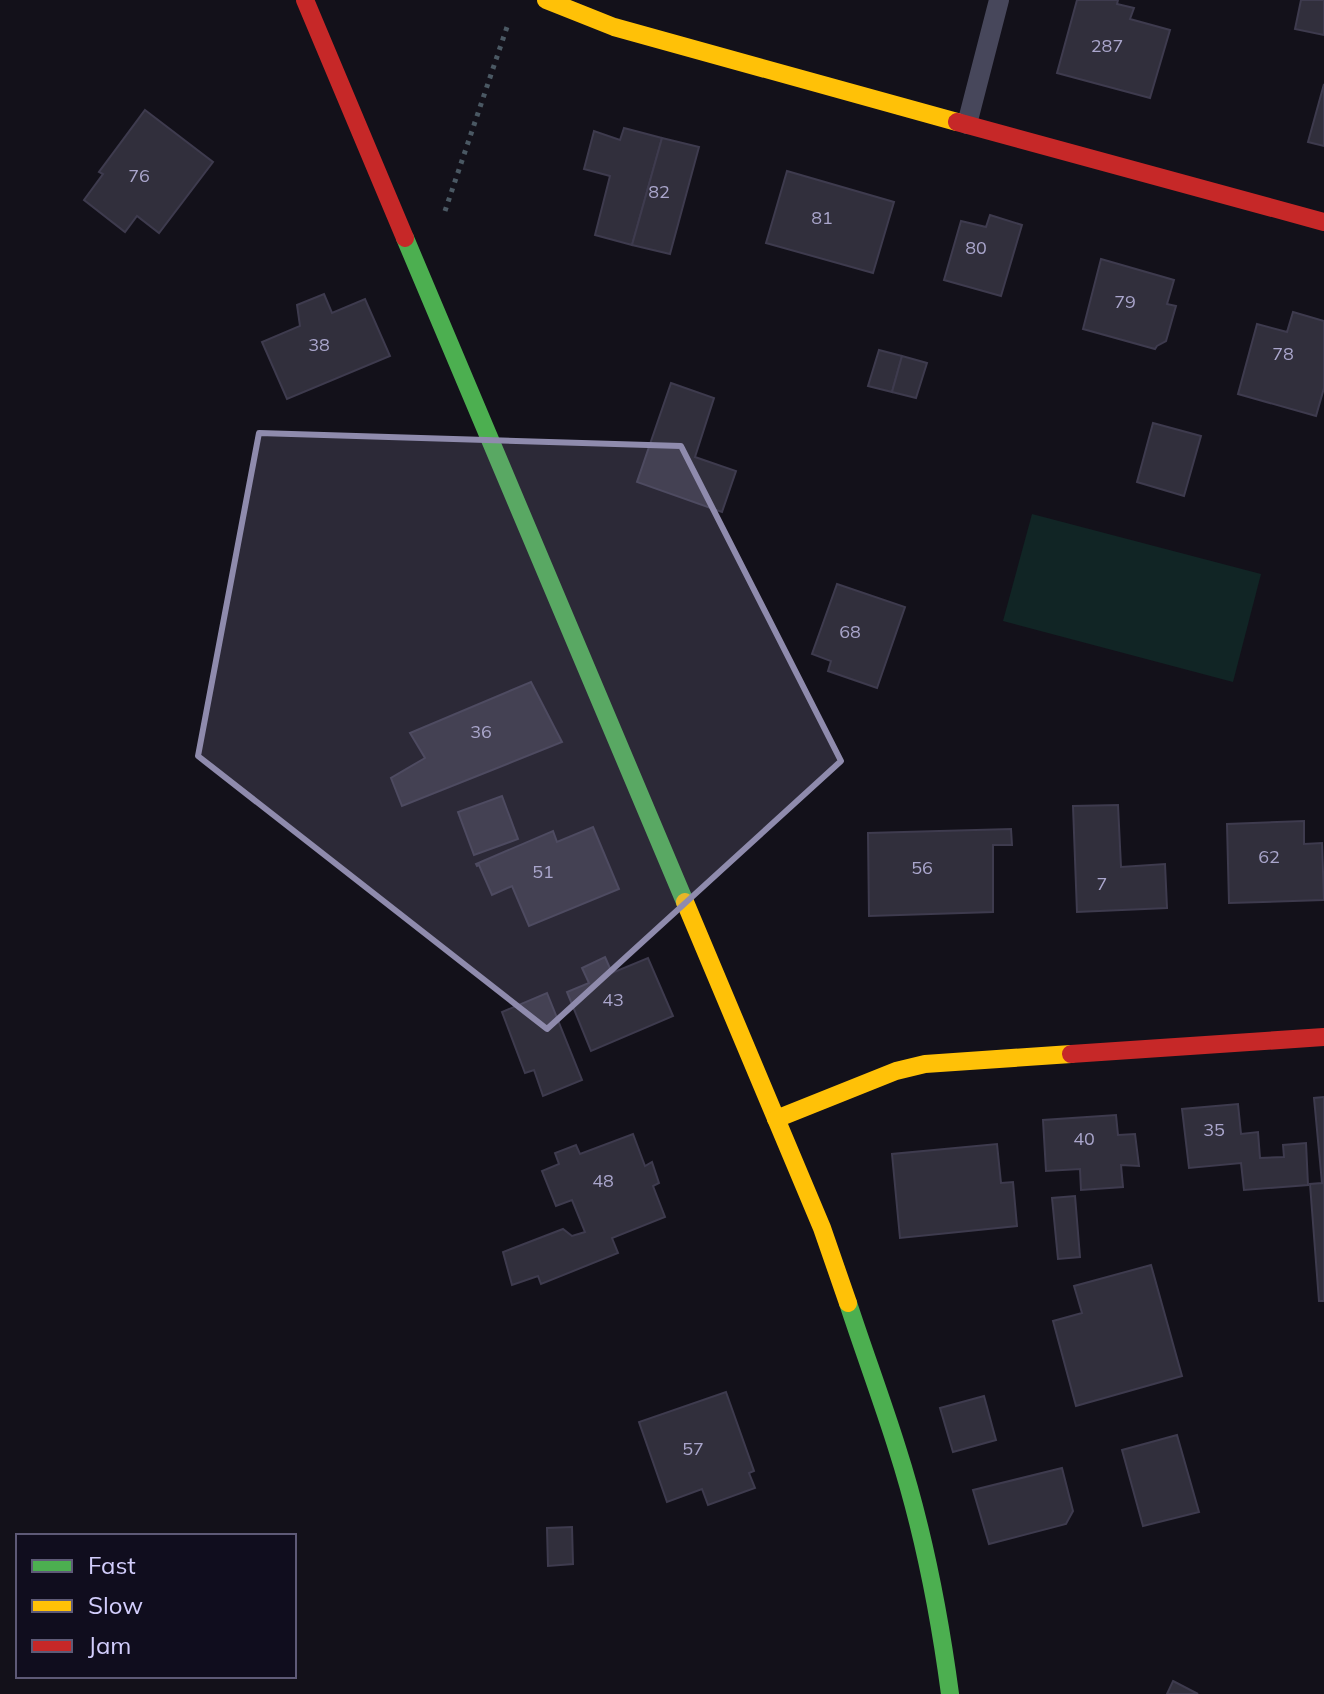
<svg xmlns="http://www.w3.org/2000/svg" width="1324" height="1694" viewBox="0 0 1324 1694" font-family="Mulish,sans-serif">
  <style>
    .green { fill: #112525 }
    .building { fill: #312f3c; stroke: #3e3b4e; stroke-width: 2 }
    .lines { fill: none; stroke-linecap: round; stroke-linejoin: round }
    .path { stroke: #4a5863; stroke-width: 5; stroke-dasharray: 4 6; stroke-linecap: butt }
    .lane { stroke: #47475b; stroke-width: 20 }
    .fast { stroke: #4caf50; stroke-width: 18 }
    .slow { stroke: #ffc107; stroke-width: 18 }
    .jam { stroke: #c62828; stroke-width: 18 }
    .marked { fill: #8f8bad; fill-opacity: 0.2; stroke: #8f8bad; stroke-width: 6; stroke-linejoin: round }
    .labels { text-anchor: middle; dominant-baseline: central; stroke-width: 7; stroke-linejoin: round; paint-order: stroke }
    .number-label { font-size: 18px; fill: #aaa6cc }
  </style>
  <rect width="100%" height="100%" fill="#13111a"/>
  <path class="green" d="M1032,514L1261,574L1233,682L1003,621Z"/>
  <g class="building">
    <path d="M1077,0H1118L1117,4L1134,8L1130,19L1170,30L1150,98L1057,73Z"/>
    <path d="M1301,0H1324V35L1295,29Z"/>
    <path d="M1324,84V146L1308,142Z"/>
    <path d="M145,110L213,162L159,233L137,216L125,232L84,200L103,174L99,172Z"/>
    <path d="M624,128L662,138L632,245L595,235L610,176L584,169L594,131L620,140Z"/>
    <path d="M662,138L699,147L670,254L632,245Z"/>
    <path d="M787,171L894,202L873,273L766,243Z"/>
    <path d="M990,215L1022,225L1001,296L944,280L961,221L986,227Z"/>
    <path d="M1101,259L1174,280L1167,304L1176,306L1166,341L1157,346L1155,349L1083,329Z"/>
    <path d="M324,294L332,313L365,299L390,356L287,399L262,342L300,326L297,305Z"/>
    <path d="M1293,312L1324,321V388L1316,416L1238,394L1257,324L1287,332Z"/>
    <path d="M879,350L902,356L892,392L868,386Z"/>
    <path d="M902,356L927,363L916,398L892,392Z"/>
    <path d="M671,383L714,398L695,457L736,471L722,512L637,482Z"/>
    <path d="M1153,423L1201,436L1184,496L1137,482Z"/>
    <path d="M837,584L905,607L877,688L828,671L831,661L812,654Z"/>
    <path d="M531,682L562,742L402,806L391,778L425,758L410,733Z"/>
    <path d="M502,796L518,839L474,855L458,812Z"/>
    <path d="M1118,805L1121,867L1165,864L1167,908L1077,912L1073,806Z"/>
    <path d="M1304,821V844L1322,843L1324,900L1229,903L1227,824Z"/>
    <path d="M593,827L619,889L529,926L512,886L492,895L479,865L477,866L476,864L553,831L557,842Z"/>
    <path d="M1011,829L1012,845H993V912L869,916L868,833Z"/>
    <path d="M605,957L612,973L648,958L673,1016L591,1051L567,992L589,983L582,968Z"/>
    <path d="M547,993L582,1080L543,1096L534,1070L525,1073L502,1012Z"/>
    <path d="M1324,1097V1301H1319L1310,1184L1322,1183L1314,1098Z"/>
    <path d="M1238,1104L1241,1134L1258,1132L1260,1158L1284,1157L1283,1145L1306,1143L1308,1185L1244,1190L1241,1163L1189,1168L1182,1109Z"/>
    <path d="M1116,1115L1118,1135L1135,1134L1139,1166L1121,1165L1123,1187L1081,1190L1080,1169L1046,1171L1043,1120Z"/>
    <path d="M633,1134L645,1166L652,1162L659,1183L653,1186L665,1217L612,1238L618,1253L541,1284L538,1276L512,1285L503,1252L563,1229L572,1236L585,1232L572,1200L556,1206L542,1171L559,1164L555,1153L576,1145L580,1154Z"/>
    <path d="M997,1144L1001,1183L1013,1182L1017,1226L900,1238L892,1154Z"/>
    <path d="M1075,1196L1080,1257L1058,1259L1052,1198Z"/>
    <path d="M1151,1265L1182,1376L1076,1406L1053,1321L1082,1313L1074,1286Z"/>
    <path d="M726,1392L754,1471L749,1473L755,1488L708,1505L702,1489L667,1502L639,1422Z"/>
    <path d="M984,1396L996,1440L953,1452L940,1408Z"/>
    <path d="M1177,1435L1199,1512L1143,1526L1122,1450Z"/>
    <path d="M1062,1468L1073,1511L1066,1524L989,1544L973,1490Z"/>
    <path d="M572,1527L573,1564L548,1566L547,1528Z"/>
    <path d="M1173,1681L1198,1694H1167Z"/>
  </g>
  <g class="lines">
    <path class="path" d="M445,211L507,27"/>
    <path class="lane" d="M967,124L999,0"/>
    <g class="fast">
      <path d="M405,238L685,902"/>
      <path d="M848,1303C864,1352 882,1400 897,1448C923,1529 939,1611 950,1694"/>
    </g>
    <g class="slow">
      <path d="M546,0L614,27L957,122"/>
      <path d="M685,902L822,1228L848,1303"/>
      <path d="M776,1119L896,1071L925,1064L1071,1054"/>
    </g>
    <g class="jam">
      <path d="M305,0L405,238"/>
      <path d="M957,122L1324,222"/>
      <path d="M1071,1054L1324,1037"/>
    </g>
  </g>
  <path class="marked" d="M259,433L681,446L841,761L547,1029L198,756Z"/>
  <g class="labels">
    <g class="number-label">
      <text x="1107" y="45">287</text>
      <text x="139" y="175">76</text>
      <text x="659" y="191">82</text>
      <text x="822" y="217">81</text>
      <text x="976" y="247">80</text>
      <text x="1125" y="301">79</text>
      <text x="319" y="344">38</text>
      <text x="1283" y="353">78</text>
      <text x="850" y="631">68</text>
      <text x="481" y="731">36</text>
      <text x="1269" y="856">62</text>
      <text x="922" y="867">56</text>
      <text x="543" y="871">51</text>
      <text x="1102" y="883">7</text>
      <text x="613" y="999">43</text>
      <text x="1214" y="1129">35</text>
      <text x="1084" y="1138">40</text>
      <text x="603" y="1180">48</text>
      <text x="693" y="1448">57</text>
    </g>
  </g>
  <rect x="16" y="1534" width="280" height="144" fill="#100d1e" stroke="#5e5a77" stroke-width="2"/>
  <rect x="32" y="1560" width="40" height="12" fill="#4caf50" stroke="#5e5a77" stroke-width="2"/>
  <text x="88" y="1574" font-size="24" fill="#d2cdfc">Fast</text>
  <rect x="32" y="1600" width="40" height="12" fill="#ffc107" stroke="#5e5a77" stroke-width="2"/>
  <text x="88" y="1614" font-size="24" fill="#d2cdfc">Slow</text>
  <rect x="32" y="1640" width="40" height="12" fill="#c62828" stroke="#5e5a77" stroke-width="2"/>
  <text x="88" y="1654" font-size="24" fill="#d2cdfc">Jam</text>
</svg>
